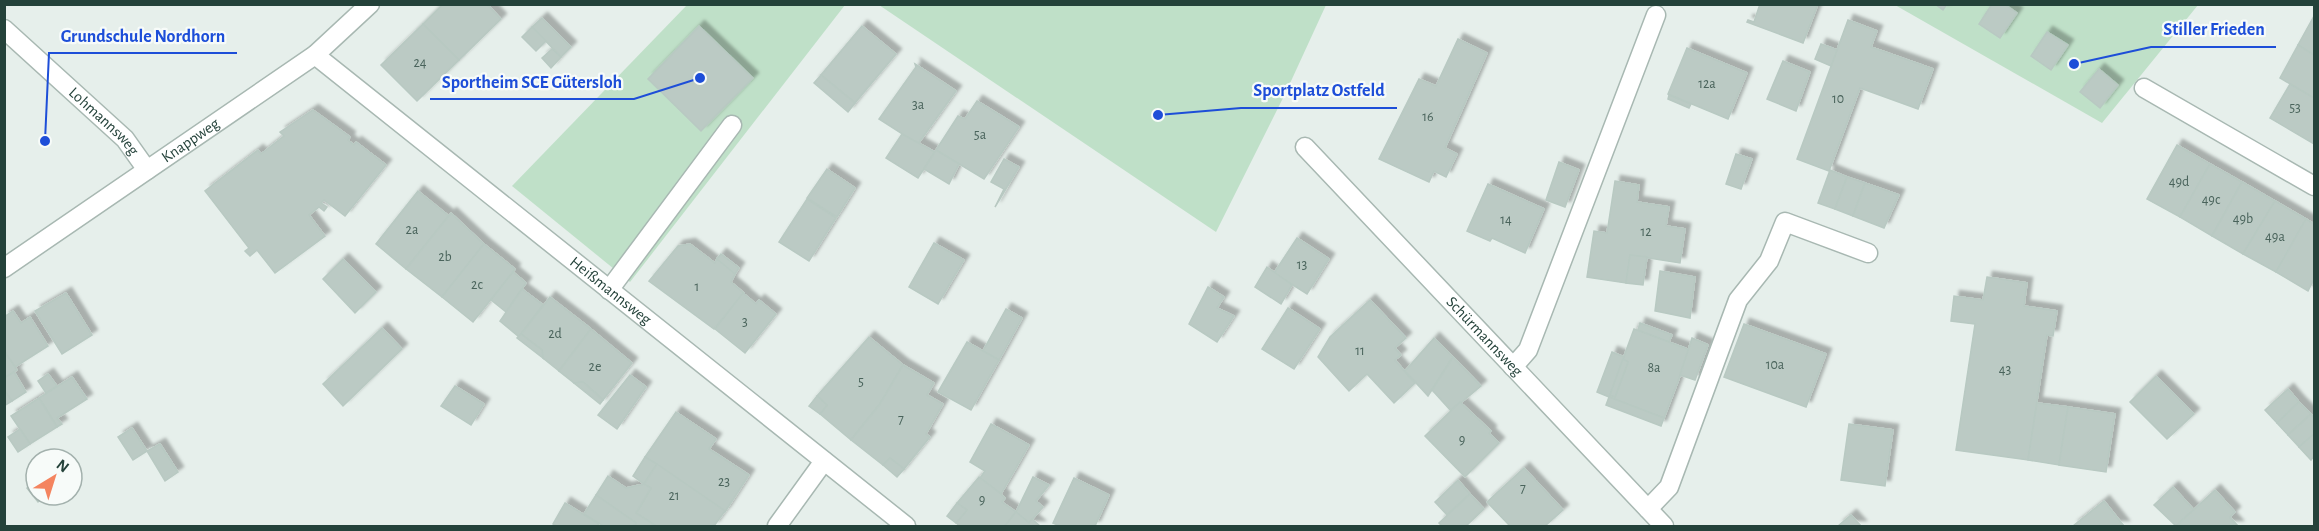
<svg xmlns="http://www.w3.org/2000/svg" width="2319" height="531" viewBox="0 0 2319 531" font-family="'Alegreya Sans',sans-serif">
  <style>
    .green { fill: #bfe0c8 }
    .building { fill: #bbcac4; stroke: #b8c9c2; stroke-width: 1.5; filter: url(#shadow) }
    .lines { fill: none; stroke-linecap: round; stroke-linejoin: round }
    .lane-casing { stroke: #a8b8b2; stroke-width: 21 }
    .street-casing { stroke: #a8b8b2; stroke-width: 21 }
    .lane { stroke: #fff; stroke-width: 18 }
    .street { stroke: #fff; stroke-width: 18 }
    .labels { text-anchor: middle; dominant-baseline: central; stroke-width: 4.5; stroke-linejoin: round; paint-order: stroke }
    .number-label { font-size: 14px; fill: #4a645c }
    .street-label { font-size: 16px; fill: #24423a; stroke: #f7fbf9 }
    .leader { fill: none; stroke: #1d4ed8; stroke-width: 2 }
    .callout-dot { fill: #1d4ed8; stroke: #f7fbf9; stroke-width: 2 }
    .callout-label { font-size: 18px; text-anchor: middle; font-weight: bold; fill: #1d4ed8; stroke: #f7fbf9; stroke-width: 4.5; stroke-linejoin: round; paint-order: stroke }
  </style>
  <defs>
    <filter id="shadow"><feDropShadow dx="5.5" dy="-5.5" stdDeviation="1.5" flood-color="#0004"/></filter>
  </defs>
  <rect width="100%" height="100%" fill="#e6efeb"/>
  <g class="green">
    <path d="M687,5H845L630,282L512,186Z"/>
    <path d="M879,5H1326L1286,92L1216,232Z"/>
    <path d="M1895,5H2198L2102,123Z"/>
  </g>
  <g class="building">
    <path d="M443,4H487L501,19L459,60L423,24Z"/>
    <path d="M1760,4H1818L1803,43L1747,22L1748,20L1754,22Z"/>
    <path d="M1935,4H1947L1943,10Z"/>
    <path d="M1992,4H2004L2017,13L2000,38L1979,24Z"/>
    <path d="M2314,16V55L2298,45Z"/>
    <path d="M542,18L571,47L561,57L532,27Z"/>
    <path d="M1848,20L1877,31L1871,47L1933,69L1918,109L1860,88L1829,171L1797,159Z"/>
    <path d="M423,24L459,60L417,101L381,65Z"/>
    <path d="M699,26L753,78L701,131L648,79Z"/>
    <path d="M862,26L896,54L855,103L821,75Z"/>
    <path d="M532,27L546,41L536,51L522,37Z"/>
    <path d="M2047,32L2068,45L2051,70L2031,56Z"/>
    <path d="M1458,39L1487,53L1445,148L1457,154L1446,177L1434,171L1429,182L1379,159L1419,79L1436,86Z"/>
    <path d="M1821,44L1837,50L1831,66L1815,59Z"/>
    <path d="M2298,45L2314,55V98L2280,78Z"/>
    <path d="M1687,48L1747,73L1728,119L1668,94Z"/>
    <path d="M552,49L561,57L551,68L542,58Z"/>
    <path d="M1783,61L1810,72L1796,111L1767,99Z"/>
    <path d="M915,64L956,91L918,144L879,119L916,67Z"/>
    <path d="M2099,69L2118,85L2100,108L2080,92Z"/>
    <path d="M821,75L855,103L848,112L814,83Z"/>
    <path d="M2290,84L2314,98V144L2270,118Z"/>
    <path d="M1669,95L1691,104L1689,108L1668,99Z"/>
    <path d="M977,101L1019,127L984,179L936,150L958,116L965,119Z"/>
    <path d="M313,110L350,137L348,140L354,145L356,142L386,165L345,216L324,200L321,203L327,207L324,211L319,207L309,215L325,236L275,273L257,250L250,256L245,251L249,248L205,191L258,150L261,154L284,136L280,132Z"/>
    <path d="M902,134L935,152L918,178L886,158Z"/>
    <path d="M2177,145L2210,164L2180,217L2147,199Z"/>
    <path d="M936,150L959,164L949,184L924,169Z"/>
    <path d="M1736,154L1752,159L1741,189L1726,184Z"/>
    <path d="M1004,159L1019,167L995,207L1004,189L991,182Z"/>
    <path d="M1559,162L1579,170L1565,207L1546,200Z"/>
    <path d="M2210,164L2242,182L2212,236L2180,217Z"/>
    <path d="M827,169L855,188L837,217L807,198Z"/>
    <path d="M1830,170L1847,177L1835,209L1818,203Z"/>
    <path d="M1847,177L1865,183L1853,216L1835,209Z"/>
    <path d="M1615,181L1639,185L1637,202L1669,207L1666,226L1685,229L1680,263L1630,255L1626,283L1587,277L1594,231L1607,233Z"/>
    <path d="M2242,182L2275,201L2243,254L2212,236Z"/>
    <path d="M1865,183L1899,195L1884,228L1853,216Z"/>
    <path d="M1488,184L1544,209L1525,253L1492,238L1490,241L1467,231Z"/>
    <path d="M418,191L449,216L406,269L376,244Z"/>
    <path d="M807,199L836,218L809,261L779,242Z"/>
    <path d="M2275,201L2306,219L2276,272L2243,254Z"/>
    <path d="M451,213L484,244L442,297L406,269Z"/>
    <path d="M2306,219L2314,224V279L2308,291L2276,272Z"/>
    <path d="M1297,238L1329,259L1307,294L1274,273Z"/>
    <path d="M934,243L964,260L938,304L909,287Z"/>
    <path d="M484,244L515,269L473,322L442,297Z"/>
    <path d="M690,244L715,263L717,259L732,270L735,274L731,282L744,293L714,329L649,281L678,246Z"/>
    <path d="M721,254L739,268L735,274L717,259Z"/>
    <path d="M1630,255L1647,257L1643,285L1626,283Z"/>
    <path d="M343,259L376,292L355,313L323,279Z"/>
    <path d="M1267,267L1292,285L1281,304L1255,287Z"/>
    <path d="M1660,271L1695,277L1690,318L1655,311Z"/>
    <path d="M513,272L526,283L506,312L491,300Z"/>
    <path d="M1987,277L2027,283L2024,306L2057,311L2053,336L2047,335L2028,460L1956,450L1975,324L1951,321L1954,296L1983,300Z"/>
    <path d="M1208,287L1224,297L1217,308L1234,316L1217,342L1189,324Z"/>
    <path d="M522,289L543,305L519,337L500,321Z"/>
    <path d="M66,293L92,335L62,354L35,311Z"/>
    <path d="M743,293L756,304L759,300L776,314L745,353L715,329Z"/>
    <path d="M550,297L591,329L559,371L543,358L542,350L521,334Z"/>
    <path d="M1370,300L1406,338L1395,348L1401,355L1395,360L1415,383L1394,403L1367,374L1349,391L1318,357L1330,337Z"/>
    <path d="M1288,308L1320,329L1294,369L1262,349Z"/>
    <path d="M1006,309L1022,318L999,360L983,351Z"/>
    <path d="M13,311L21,323L30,317L48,346L15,367L4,351V317Z"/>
    <path d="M1640,323L1672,335L1669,342L1638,330Z"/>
    <path d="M1744,324L1826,354L1806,407L1724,377Z"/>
    <path d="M382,328L402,349L343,406L323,384Z"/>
    <path d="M591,329L632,363L603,400L583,382L574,383L559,371Z"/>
    <path d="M1634,329L1690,350L1664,418L1609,397L1610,395L1615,397L1628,362L1623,359Z"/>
    <path d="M521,334L542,350L543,358L517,338Z"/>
    <path d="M869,337L903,365L880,404L851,440L820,414L827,405L817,396Z"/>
    <path d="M1434,338L1453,357L1428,396L1405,371Z"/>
    <path d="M1692,338L1708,345L1695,380L1680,375Z"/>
    <path d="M967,342L999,360L971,410L938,392Z"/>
    <path d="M4,351L17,370L4,378Z"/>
    <path d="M1612,352L1624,357L1609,397L1597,392Z"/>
    <path d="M1453,357L1481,386L1451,411L1432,390Z"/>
    <path d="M1623,359L1628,362L1615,397L1610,395Z"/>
    <path d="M903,365L934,383L927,395L943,404L926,434L930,437L904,469L890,458L883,465L851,440L880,404Z"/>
    <path d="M14,372L26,392L12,401L4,390V378Z"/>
    <path d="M48,374L57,386L46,393L38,381Z"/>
    <path d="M630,375L646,387L617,429L598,415Z"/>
    <path d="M2156,376L2194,414L2167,439L2130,402Z"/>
    <path d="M72,377L87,399L57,418L62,424L57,427L39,398Z"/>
    <path d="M583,382L603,400L600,404L574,383Z"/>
    <path d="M455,386L484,404L471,425L441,406Z"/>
    <path d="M2288,389L2299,402L2277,423L2265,410Z"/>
    <path d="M4,390L12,401L4,406Z"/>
    <path d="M817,396L827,405L820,414L809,406Z"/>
    <path d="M1609,397L1664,418L1661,426L1606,405Z"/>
    <path d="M39,398L57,427L30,444L11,416Z"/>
    <path d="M1460,402L1491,431L1489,433L1499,443L1465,477L1425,436Z"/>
    <path d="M2299,402L2311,414L2288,435L2277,423Z"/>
    <path d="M2037,403L2068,407L2059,465L2028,460Z"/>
    <path d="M2068,407L2115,414L2106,472L2059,465Z"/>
    <path d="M676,412L716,439L709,449L749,475L725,512L645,457Z"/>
    <path d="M2311,414L2314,418V434L2299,447L2288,435Z"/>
    <path d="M991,424L1029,445L1001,494L980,478L985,471L970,462Z"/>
    <path d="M1849,424L1893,430L1885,486L1841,480Z"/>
    <path d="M132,428L147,451L133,460L118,437Z"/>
    <path d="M20,429L30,444L18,452L8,437Z"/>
    <path d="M2314,434V456L2311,460L2299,447Z"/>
    <path d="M160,444L178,472L165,481L147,451Z"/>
    <path d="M645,457L657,464L644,484L633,476Z"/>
    <path d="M890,458L904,469L897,477L883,465Z"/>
    <path d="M657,464L725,511L714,526H656L636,513L651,488L644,484Z"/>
    <path d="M1524,468L1563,510L1545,526H1510L1487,502Z"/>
    <path d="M608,476L626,488L644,484L651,488L636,513L656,526H634L636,523L596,495Z"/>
    <path d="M979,477L1001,494L1005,498L1002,502L1016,512L1005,526H960L956,523L967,510L957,503Z"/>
    <path d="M1033,477L1049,485L1036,501L1043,507L1029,523L1016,512Z"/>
    <path d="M1074,478L1109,495L1095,526H1060L1053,523Z"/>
    <path d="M36,480V495H46L38,502L27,488Z"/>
    <path d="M1458,480L1470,494L1447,515L1435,502Z"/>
    <path d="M2173,487L2194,510L2176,526L2154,505Z"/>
    <path d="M2215,490L2235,512L2230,517L2238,526H2176Z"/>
    <path d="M1470,494L1484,509L1466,526H1442L1439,523Z"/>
    <path d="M596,495L636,523L634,526H603L584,514Z"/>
    <path d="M2104,501L2124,526H2073Z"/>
    <path d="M565,503L599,524L597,526H557L553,524Z"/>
    <path d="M957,503L967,510L956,523L947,516Z"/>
    <path d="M1016,512L1029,523L1032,519L1040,526H1005Z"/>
    <path d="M1851,515L1861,526H1838Z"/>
  </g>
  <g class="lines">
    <g class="lane-casing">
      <g id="lane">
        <path d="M2144,88L2314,186"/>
        <path d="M609,290L732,125"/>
        <path d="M1513,367L1528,350L1656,15"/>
        <path d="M1648,509L1669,487L1738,300L1769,261L1785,222L1868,253"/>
      </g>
    </g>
    <g class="street-casing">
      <g id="street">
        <path id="s1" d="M4,29L125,139L147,170"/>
        <path id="s2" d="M315,55L906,526"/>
        <path id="s3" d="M1305,147L1664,526"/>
        <path id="s4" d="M4,268L315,55L370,4"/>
        <path d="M777,526L824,461"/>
      </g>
    </g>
    <use href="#lane" class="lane"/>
    <use href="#street" class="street"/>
  </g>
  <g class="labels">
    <g class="number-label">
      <text x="420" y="63">24</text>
      <text x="1707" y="84">12a</text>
      <text x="1838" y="99">10</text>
      <text x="918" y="105">3a</text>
      <text x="2295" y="108">53</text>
      <text x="1428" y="117">16</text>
      <text x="980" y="135">5a</text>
      <text x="2179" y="182">49d</text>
      <text x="2211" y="200">49c</text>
      <text x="2243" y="219">49b</text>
      <text x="1506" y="220">14</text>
      <text x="412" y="230">2a</text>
      <text x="1646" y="232">12</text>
      <text x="2275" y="237">49a</text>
      <text x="445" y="257">2b</text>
      <text x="1302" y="265">13</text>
      <text x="477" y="285">2c</text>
      <text x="697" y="287">1</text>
      <text x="745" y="322">3</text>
      <text x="555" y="334">2d</text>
      <text x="1360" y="351">11</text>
      <text x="1775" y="365">10a</text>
      <text x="595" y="367">2e</text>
      <text x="1654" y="368">8a</text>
      <text x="2005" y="370">43</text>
      <text x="861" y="382">5</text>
      <text x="901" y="419">7</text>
      <text x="1462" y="440">9</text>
      <text x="724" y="482">23</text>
      <text x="1523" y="488">7</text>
      <text x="674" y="496">21</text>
      <text x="982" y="500">9</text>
    </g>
    <g class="street-label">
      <text stroke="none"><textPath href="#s1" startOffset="136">Lohmannsweg</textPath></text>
      <text stroke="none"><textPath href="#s4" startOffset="226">Knappweg</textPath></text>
      <text stroke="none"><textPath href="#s2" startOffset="378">Heißmannsweg</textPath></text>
      <text stroke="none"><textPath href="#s3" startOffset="261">Schürmannsweg</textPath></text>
    </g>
  </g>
  <path class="leader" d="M2074 64L2151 47H2276M45 141L49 53H237M700 78L634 99H430M1158 115L1241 108H1397"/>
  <g class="callout-dot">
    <circle cx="2074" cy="64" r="6"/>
    <circle cx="45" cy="141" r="6"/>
    <circle cx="700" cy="78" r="6"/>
    <circle cx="1158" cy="115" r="6"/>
  </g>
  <g class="callout-label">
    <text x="2214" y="35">Stiller Frieden</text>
    <text x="143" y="42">Grundschule Nordhorn</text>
    <text x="532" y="88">Sportheim SCE Gütersloh</text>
    <text x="1319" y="96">Sportplatz Ostfeld</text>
  </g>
  <rect width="2319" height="531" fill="none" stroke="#24423a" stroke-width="12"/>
  <g transform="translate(54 477) rotate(38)"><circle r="28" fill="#f7fbf9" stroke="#a3b1ad" stroke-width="1.5"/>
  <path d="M0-4.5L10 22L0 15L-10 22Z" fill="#f4845f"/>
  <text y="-9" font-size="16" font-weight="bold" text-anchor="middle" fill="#24423a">N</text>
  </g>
</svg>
